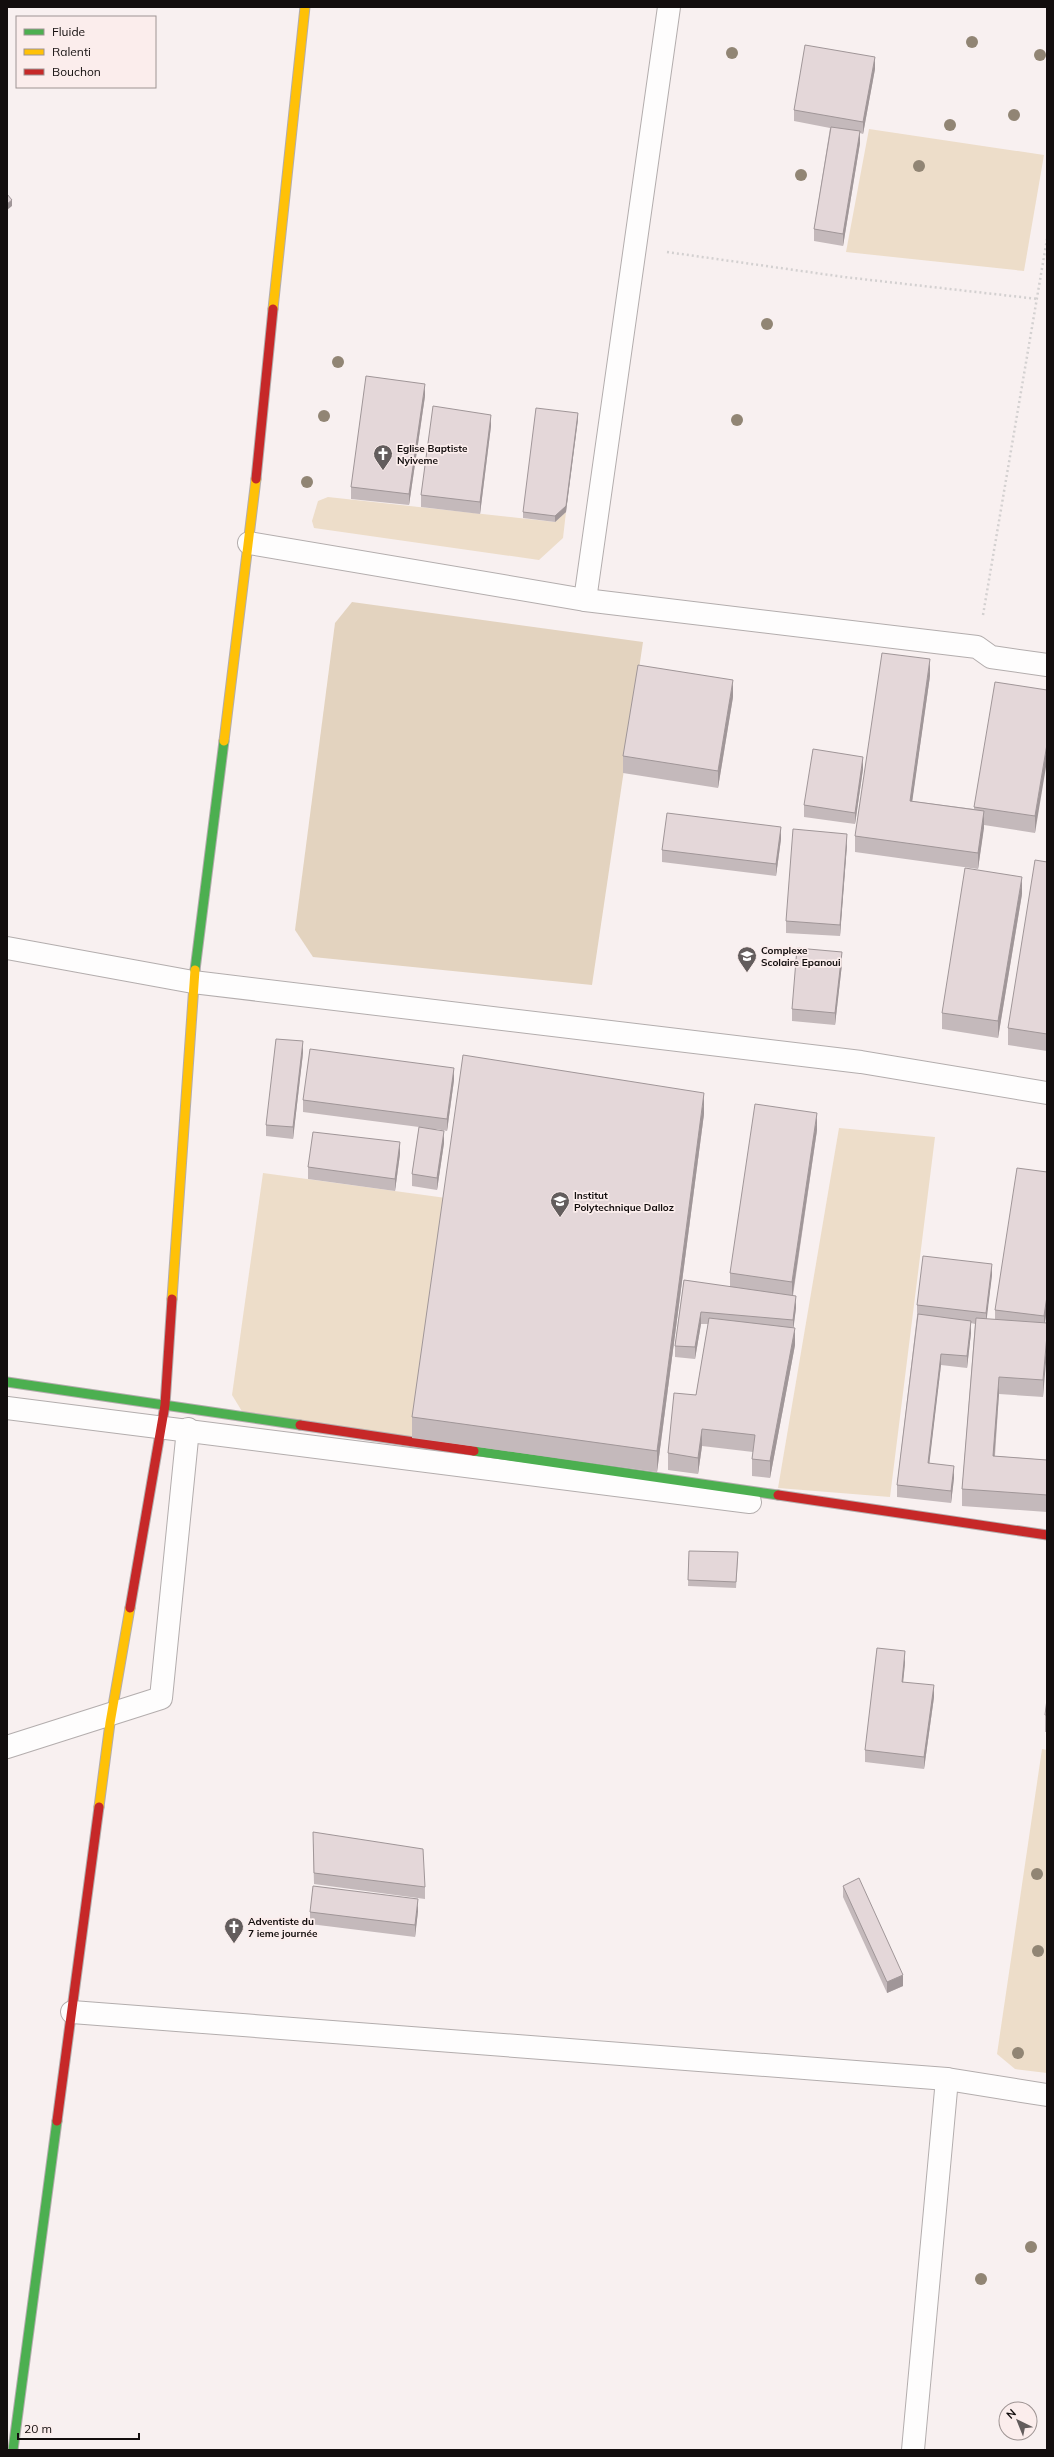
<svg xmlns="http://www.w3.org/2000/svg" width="1054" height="2457" viewBox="0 0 1054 2457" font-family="Mulish,sans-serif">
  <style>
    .green { fill: #edddc9 }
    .forest { fill: #e3d3bf }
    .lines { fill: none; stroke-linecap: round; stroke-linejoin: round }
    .lane-casing { stroke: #b3adad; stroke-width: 24 }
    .street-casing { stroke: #b3adad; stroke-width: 24 }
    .fast-casing { stroke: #b3adad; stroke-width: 11 }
    .slow-casing { stroke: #b3adad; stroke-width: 11 }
    .jam-casing { stroke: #b3adad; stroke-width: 11 }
    .path { stroke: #d3d0d0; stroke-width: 2.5; stroke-dasharray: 2 3; stroke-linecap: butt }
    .lane { stroke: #fefdfd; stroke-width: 22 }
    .street { stroke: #fefdfd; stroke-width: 22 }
    .fast { stroke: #4caf50; stroke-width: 9 }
    .slow { stroke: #ffc107; stroke-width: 9 }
    .jam { stroke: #c62828; stroke-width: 9 }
    .tree { fill: #918574 }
    .wall { fill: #c4b9bb }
    .shaded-wall { fill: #a09698 }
    .building { fill: #e4d7d9; stroke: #a09698 }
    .labels { text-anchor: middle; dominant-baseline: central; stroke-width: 3.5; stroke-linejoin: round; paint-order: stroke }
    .poi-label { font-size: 10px; font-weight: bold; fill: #130e0e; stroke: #fbedec; text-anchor: start }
  </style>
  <rect width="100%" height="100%" fill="#f8f0f0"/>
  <g class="green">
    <path d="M869,129L1044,155L1024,271L846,252Z"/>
    <path d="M328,497L555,522L566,512L563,538L539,560L314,528L312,521L318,501Z"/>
    <path d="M839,1128L935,1137L890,1497L778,1488Z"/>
    <path d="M263,1173L446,1198L412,1439L243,1413L232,1395Z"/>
    <path d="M1042,1749L1047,1750V2073L1015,2069L997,2054Z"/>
  </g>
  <path class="forest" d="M352,602L643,642L592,985L313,957L295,930L335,623Z"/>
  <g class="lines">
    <g class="lane-casing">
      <path id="lane" d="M7,948L193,982"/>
    </g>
    <g class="street-casing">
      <g id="street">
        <path d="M249,543L585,600L977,647L991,657L1047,665"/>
        <path d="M585,600L669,7"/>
        <path d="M193,982L861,1062L1047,1093"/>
        <path d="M7,1408L750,1502"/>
        <path d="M7,1747L161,1698L188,1429"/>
        <path d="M72,2012L947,2079L1047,2095"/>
        <path d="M913,2450L947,2079"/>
      </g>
    </g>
    <g class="fast-casing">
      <g id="fast">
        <path d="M195,970L224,741"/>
        <path d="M7,1382L300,1425"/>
        <path d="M474,1451L778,1495"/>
        <path d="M13,2450L57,2121"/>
      </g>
    </g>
    <g class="slow-casing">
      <g id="slow">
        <path d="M273,309L305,7"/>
        <path d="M224,741L256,479"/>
        <path d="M172,1299L195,970"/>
        <path d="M99,1807L110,1723L130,1608"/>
      </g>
    </g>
    <g class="jam-casing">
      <g id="jam">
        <path d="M256,479L273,309"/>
        <path d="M300,1425L474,1451"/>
        <path d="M778,1495L1047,1535"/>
        <path d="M130,1608L165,1405L172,1299"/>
        <path d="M57,2121L99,1807"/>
      </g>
    </g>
    <g class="path">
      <path d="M667,252L844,277L1038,299"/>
      <path d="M983,615L1047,239"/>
    </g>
    <use href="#lane" class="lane"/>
    <use href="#street" class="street"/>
    <use href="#fast" class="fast"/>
    <use href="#slow" class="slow"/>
    <use href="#jam" class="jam"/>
  </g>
  <g class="tree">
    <circle cx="972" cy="42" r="6"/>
    <circle cx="732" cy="53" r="6"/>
    <circle cx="1040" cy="55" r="6"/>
    <circle cx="1014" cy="115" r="6"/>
    <circle cx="950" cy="125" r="6"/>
    <circle cx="919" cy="166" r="6"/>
    <circle cx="801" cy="175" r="6"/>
    <circle cx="767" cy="324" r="6"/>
    <circle cx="338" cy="362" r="6"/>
    <circle cx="324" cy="416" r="6"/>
    <circle cx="737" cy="420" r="6"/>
    <circle cx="307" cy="482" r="6"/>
    <circle cx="1037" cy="1874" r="6"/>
    <circle cx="1038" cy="1951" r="6"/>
    <circle cx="1018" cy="2053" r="6"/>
    <circle cx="1031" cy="2247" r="6"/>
    <circle cx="981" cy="2279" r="6"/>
  </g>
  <g class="wall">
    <path d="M875,69L863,134L860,133V143L843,246L814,241V229L830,128L794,121V110Z"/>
    <path d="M425,396L409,505L351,499V487Z"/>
    <path d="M578,419L566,512L555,522L523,518V512Z"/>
    <path d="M491,426L480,514L421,507V495Z"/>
    <path d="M930,676L912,801L974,809V807L1047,690L1035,833L984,825L978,869L855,852V836Z"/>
    <path d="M733,697L718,788L623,773V756Z"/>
    <path d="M863,769L855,824L804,817V805Z"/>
    <path d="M781,839L776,876L662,862V850Z"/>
    <path d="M847,845L840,936L786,933V921Z"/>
    <path d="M1047,862V1051L1008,1045V1028Z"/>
    <path d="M1022,894L998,1038L942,1029V1013Z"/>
    <path d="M842,964L835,1025L792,1021V1009Z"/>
    <path d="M303,1053L293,1139L266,1136V1125Z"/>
    <path d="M454,1080L447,1131L436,1129L444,1143L437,1190L412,1186V1174L419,1127L303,1112V1100Z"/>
    <path d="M704,1114L657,1472L412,1438V1417Z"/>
    <path d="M817,1130L793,1296L796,1308L793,1328L795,1345L770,1478L752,1476V1459L753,1452L702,1446L698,1474L668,1470V1453L696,1395L708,1324H701L695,1359L675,1357V1346L684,1280L730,1287V1273Z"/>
    <path d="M400,1154L395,1191L308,1179V1167Z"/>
    <path d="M1047,1172V1308L1045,1323L1043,1397L999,1394L995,1456L1047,1460V1512L962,1506V1489L975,1324L971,1323V1333L967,1368L941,1365L929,1463L954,1478L951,1503L897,1497V1485L917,1316V1305L992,1275L986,1319H995V1310Z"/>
    <path d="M689,1551L738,1558L736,1588L688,1586Z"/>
    <path d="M905,1663L903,1682L934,1697L924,1769L865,1762V1750Z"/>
    <path d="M1047,1699V1732H1045V1715Z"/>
    <path d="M313,1844L425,1887V1899L314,1884Z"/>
    <path d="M843,1886L903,1986L887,1993L843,1897Z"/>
    <path d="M418,1911L415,1937L310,1924V1912Z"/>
  </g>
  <g class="shaded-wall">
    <path d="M875,57V69L863,134V122Z"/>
    <path d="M860,131V143L843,246V234Z"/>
    <path d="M12,200V206L7,210V204Z"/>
    <path d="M425,384V396L409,505V494Z"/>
    <path d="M578,413V419L566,512L555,522V516Z"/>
    <path d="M491,415V426L480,514V502Z"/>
    <path d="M930,659V676L910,817V801Z"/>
    <path d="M733,680V697L718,788V771Z"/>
    <path d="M1047,744V761L1035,833V816Z"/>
    <path d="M863,757V769L855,824V813Z"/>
    <path d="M984,811V828L978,869V853Z"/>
    <path d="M781,827V839L776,876V864Z"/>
    <path d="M847,834V845L840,936V925Z"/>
    <path d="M1022,877V894L998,1038V1021Z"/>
    <path d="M842,952V964L835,1025V1013Z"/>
    <path d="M303,1041V1053L293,1139V1127Z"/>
    <path d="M454,1068V1080L447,1131V1119Z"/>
    <path d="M704,1093V1114L657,1472V1451Z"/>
    <path d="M817,1113V1130L792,1299V1282Z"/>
    <path d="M444,1131V1143L437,1190V1178Z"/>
    <path d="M400,1142V1154L395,1191V1179Z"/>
    <path d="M992,1264V1275L986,1325V1313Z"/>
    <path d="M796,1296V1308L793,1332V1320Z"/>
    <path d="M1047,1296V1308L1044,1328V1316Z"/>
    <path d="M701,1312V1324L695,1359V1347Z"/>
    <path d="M971,1321V1333L967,1368V1356Z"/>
    <path d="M795,1328V1345L770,1478V1461Z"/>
    <path d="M1047,1335V1351L1043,1397V1380Z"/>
    <path d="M941,1354V1365L928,1475V1463Z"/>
    <path d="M999,1377V1394L993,1473V1456Z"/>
    <path d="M702,1429V1446L698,1474V1458Z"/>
    <path d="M954,1466V1478L951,1503V1491Z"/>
    <path d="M905,1651V1663L902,1693V1682Z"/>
    <path d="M934,1685V1697L924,1769V1757Z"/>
    <path d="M418,1899V1911L415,1937V1925Z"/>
    <path d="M903,1975V1986L887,1993V1982Z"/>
  </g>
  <g class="building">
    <path d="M805,45L875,57L863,122L794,110Z"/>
    <path d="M831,127L860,131L843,234L814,229Z"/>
    <path d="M7,194L12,200L7,204Z"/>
    <path d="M366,376L425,384L409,494L351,487Z"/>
    <path d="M433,406L491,415L480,502L421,495Z"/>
    <path d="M536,408L578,413L566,506L555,516L523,512Z"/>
    <path d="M882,653L930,659L910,801L984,811L978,853L855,836Z"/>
    <path d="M638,665L733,680L718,771L623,756Z"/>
    <path d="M995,682L1047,690V744L1035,816L974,807Z"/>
    <path d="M813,749L863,757L855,813L804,805Z"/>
    <path d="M667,813L781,827L776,864L662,850Z"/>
    <path d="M793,829L847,834L840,925L786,921Z"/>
    <path d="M1035,860L1047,862V1034L1008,1028Z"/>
    <path d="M965,868L1022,877L998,1021L942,1013Z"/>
    <path d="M797,948L842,952L835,1013L792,1009Z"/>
    <path d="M276,1039L303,1041L293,1127L266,1125Z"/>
    <path d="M310,1049L454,1068L447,1119L303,1100Z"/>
    <path d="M463,1055L704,1093L657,1451L412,1417Z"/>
    <path d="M755,1104L817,1113L792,1282L730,1273Z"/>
    <path d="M419,1127L444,1131L437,1178L412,1174Z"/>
    <path d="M313,1132L400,1142L395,1179L308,1167Z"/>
    <path d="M1017,1168L1047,1172V1296L1044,1316L995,1310Z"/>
    <path d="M923,1256L992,1264L986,1313L917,1305Z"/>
    <path d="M684,1280L796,1296L793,1320L701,1312L695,1347L675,1346Z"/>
    <path d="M918,1314L971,1321L967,1356L941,1354L928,1463L954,1466L951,1491L897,1485Z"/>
    <path d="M709,1318L795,1328L770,1461L752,1459L755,1435L702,1429L698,1458L668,1453L674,1393L696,1395Z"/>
    <path d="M976,1318L1047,1323V1335L1043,1380L999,1377L993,1456L1047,1460V1495L962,1489Z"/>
    <path d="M689,1551L738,1552L736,1582L688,1580Z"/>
    <path d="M877,1648L905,1651L902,1682L934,1685L924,1757L865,1750Z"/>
    <path d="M1047,1699V1715H1045Z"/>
    <path d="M313,1832L423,1849L425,1887L314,1873Z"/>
    <path d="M859,1878L903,1975L887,1982L843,1886Z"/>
    <path d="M313,1886L418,1899L415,1925L310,1912Z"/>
  </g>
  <defs>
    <g id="church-pin" transform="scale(1)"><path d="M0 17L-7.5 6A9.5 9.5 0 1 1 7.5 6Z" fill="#635d5d" stroke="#fbedec"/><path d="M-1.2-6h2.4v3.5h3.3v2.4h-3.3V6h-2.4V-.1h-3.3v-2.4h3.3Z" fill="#fff"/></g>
    <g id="school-pin" transform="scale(1)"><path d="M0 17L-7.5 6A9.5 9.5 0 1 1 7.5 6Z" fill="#635d5d" stroke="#fbedec"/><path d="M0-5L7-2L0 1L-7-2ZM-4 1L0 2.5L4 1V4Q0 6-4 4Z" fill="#fff"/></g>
  </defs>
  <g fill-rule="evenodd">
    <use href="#church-pin" x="383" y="454"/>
    <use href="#school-pin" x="747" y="956"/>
    <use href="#school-pin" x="560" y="1201"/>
    <use href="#church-pin" x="234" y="1927"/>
  </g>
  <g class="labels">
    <g class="poi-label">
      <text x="397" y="448">Eglise Baptiste<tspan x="397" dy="12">Nyiveme</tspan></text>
      <text x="761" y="950">Complexe<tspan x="761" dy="12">Scolaire Epanoui</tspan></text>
      <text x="574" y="1195">Institut<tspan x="574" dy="12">Polytechnique Dalloz</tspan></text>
      <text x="248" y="1921">Adventiste du<tspan x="248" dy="12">7 ieme journée</tspan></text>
    </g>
  </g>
  <rect width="1054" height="2457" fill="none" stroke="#130e0e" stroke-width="16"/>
  <rect x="16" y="16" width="140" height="72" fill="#fbedec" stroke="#9e9493"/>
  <rect x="24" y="29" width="20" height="6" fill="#4caf50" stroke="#9e9493"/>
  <text x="52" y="36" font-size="12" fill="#130e0e">Fluide</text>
  <rect x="24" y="49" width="20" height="6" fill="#ffc107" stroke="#9e9493"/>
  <text x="52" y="56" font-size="12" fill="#130e0e">Ralenti</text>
  <rect x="24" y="69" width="20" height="6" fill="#c62828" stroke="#9e9493"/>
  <text x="52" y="76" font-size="12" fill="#130e0e">Bouchon</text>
  <g transform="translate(1018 2421) rotate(317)"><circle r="19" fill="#fbedec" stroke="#9e9493"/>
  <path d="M0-3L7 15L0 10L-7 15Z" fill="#635d5d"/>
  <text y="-6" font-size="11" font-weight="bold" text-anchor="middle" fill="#130e0e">N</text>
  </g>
  <path d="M18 2433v6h121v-6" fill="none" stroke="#130e0e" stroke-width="2"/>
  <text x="24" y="2433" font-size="12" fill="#130e0e" stroke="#fbedec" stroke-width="3" paint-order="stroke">20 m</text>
</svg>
